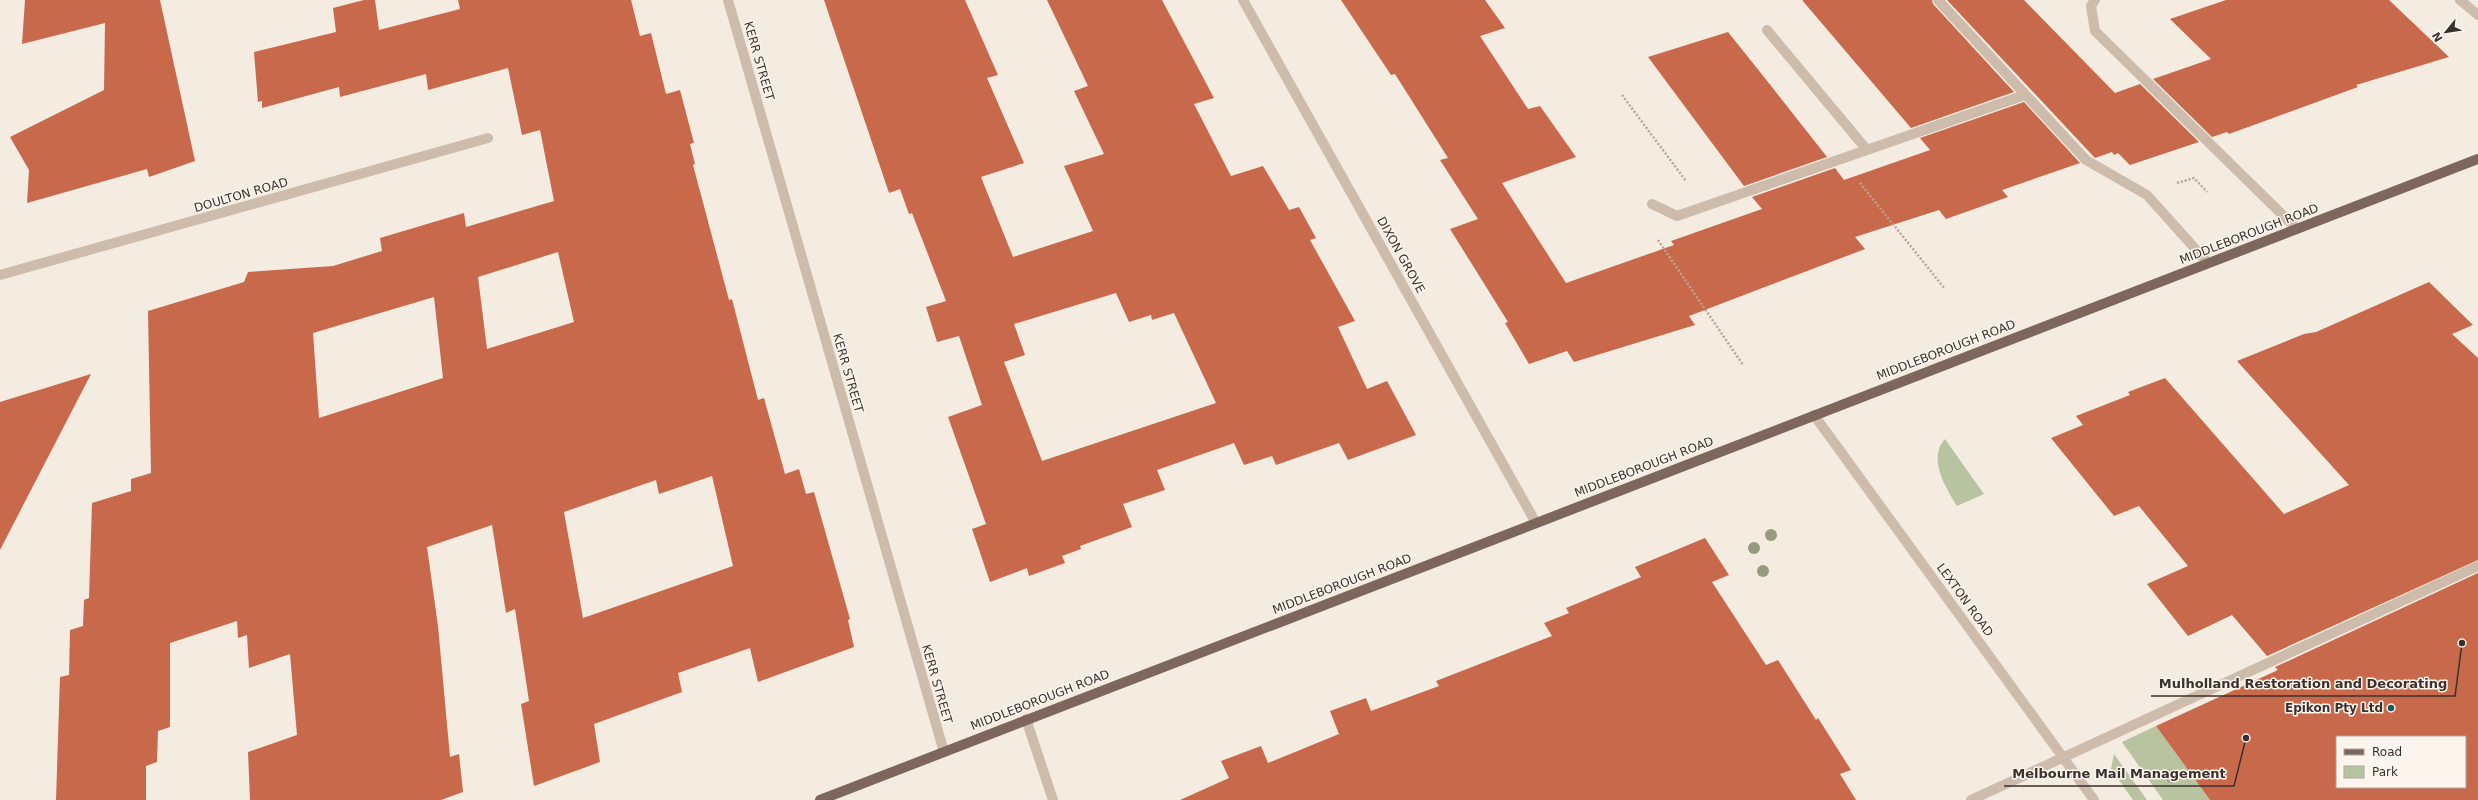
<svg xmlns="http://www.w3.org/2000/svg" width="2478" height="800" viewBox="0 0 2478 800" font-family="'DejaVu Sans',sans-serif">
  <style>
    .green { fill: #b8c4a0 }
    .building { fill: #c8694b; fill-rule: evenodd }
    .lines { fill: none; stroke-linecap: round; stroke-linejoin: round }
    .path { stroke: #b9a596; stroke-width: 2.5; stroke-dasharray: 2 2; stroke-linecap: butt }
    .service { stroke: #cdbbac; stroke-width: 10 }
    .minor { stroke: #cdbbac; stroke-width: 10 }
    .primary { stroke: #7d675c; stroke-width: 10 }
    .tree { fill: #969b7f }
    .poi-dot { fill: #1f5a5e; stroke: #fbf5ee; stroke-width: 1.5 }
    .labels { text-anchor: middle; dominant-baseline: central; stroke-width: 3; stroke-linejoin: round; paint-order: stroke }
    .street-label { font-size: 12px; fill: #3b302b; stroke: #fbf5ee }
    .poi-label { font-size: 12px; font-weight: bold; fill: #3b302b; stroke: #fbf5ee; text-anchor: end }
    .leader { fill: none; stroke: #3b302b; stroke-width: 1.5 }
    .callout-dot { fill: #3b302b; stroke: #fbf5ee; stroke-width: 1.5 }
    .callout-label { font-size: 13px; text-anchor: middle; font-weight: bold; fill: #3b302b; stroke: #fbf5ee; stroke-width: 3; stroke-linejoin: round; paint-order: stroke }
  </style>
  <rect width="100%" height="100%" fill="#f4ebe1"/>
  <g class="green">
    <path d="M1945,439L1984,494L1957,506C1946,488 1927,458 1945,439Z"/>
    <path d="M2156,726L2210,800H2163L2122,742Z"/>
    <path d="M2114,754L2147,800H2133L2111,769Z"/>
  </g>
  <g class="building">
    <path d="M25,0H160L195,161L149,177L147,169L27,203L29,170L10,137L104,90L105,23L22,44Z"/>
    <path d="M364,0H375L379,30L460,9L458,0H631L640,36L651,33L666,94L680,90L694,143L690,144L695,164L693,165L729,300L732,299L758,400L764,398L785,474L799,469L806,494L814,492L850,619L848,620L854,647L758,682L750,648L678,673L682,692L594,724L600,762L534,786L521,704L529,701L515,609L506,613L492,525L427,547L438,626L450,757L459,754L463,792L441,800H250L248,752L297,735L290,654L249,668L247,635L238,638L237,621L170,643V727L158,731L157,762L146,766V800H56L60,677L69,675L70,630L83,626L84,600L89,598L92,503L131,491V479L151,473L148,311L244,282L248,272L333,266L382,251L380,238L464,213L466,227L554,201L540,130L522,135L508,68L428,90L426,74L340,97L339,87L262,108V101L258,102L254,52L336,32L333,8ZM558,252L574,322L487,349L478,277ZM434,297L443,378L319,418L313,333ZM712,476L733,566L583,618L564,512L656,480L659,494Z"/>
    <path d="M824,0H965L998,75L987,78L1024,163L981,177L1013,257L1093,231L1064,166L1104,154L1074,91L1088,86L1047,0H1162L1214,98L1194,104L1231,176L1263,166L1289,210L1299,207L1316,238L1310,240L1355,321L1338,327L1367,389L1387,381L1416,435L1348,460L1339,443L1276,465L1272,456L1244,465L1234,443L1157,470L1165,490L1123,504L1132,527L1080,546L1081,549L1062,556L1065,563L1029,576L1027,568L990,582L972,529L986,524L948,417L982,405L959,336L937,342L926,307L946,301L912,213L909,214L900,189L889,193ZM1116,293L1129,322L1151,315L1152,320L1174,313L1216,403L1042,461L1004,362L1025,355L1014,324Z"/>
    <path d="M1341,0H1485L1505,28L1480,36L1528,109L1540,106L1576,157L1502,183L1566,283L1674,245L1671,241L1762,209L1752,197L1835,168L1844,180L1930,150L1920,138L2024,102L2080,163L2002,190L2008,197L1946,219L1939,210L1855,237L1865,249L1689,316L1695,325L1574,362L1567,351L1529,364L1505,323L1508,322L1450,229L1478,219L1440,160L1448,158L1395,74L1391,75Z"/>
    <path d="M1802,0H1932L1933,4L2014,92L1911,128Z"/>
    <path d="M1947,0H2024L2115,93L2140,84L2199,142L2130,165L2118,153L2114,155L2112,152L2095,158Z"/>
    <path d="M2226,0H2389L2449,57L2356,85L2358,87L2229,134L2227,132L2212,137L2153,79L2211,59L2170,19Z"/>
    <path d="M1728,32L1760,72L1827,157L1744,186L1648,57Z"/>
    <path d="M2429,282L2473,325L2452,334L2478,358V560L2267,656L2232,615L2188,636L2147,584L2188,566L2139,506L2114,516L2051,438L2083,425L2076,416L2130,395L2128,392L2165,378L2284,514L2349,485L2237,361L2304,334L2316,332Z"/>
    <path d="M91,374L0,550V402Z"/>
    <path d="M1705,538L1729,575L1712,582L1766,665L1778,660L1816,720L1818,718L1851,770L1840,774L1856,800H1180L1229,778L1221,761L1261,746L1268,763L1339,734L1330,711L1366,698L1371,711L1439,686L1436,681L1552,636L1544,623L1569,613L1566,608L1641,577L1635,567Z"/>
    <path d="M2478,573V800H2210L2156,726L2278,670L2275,667ZM2337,737H2465V787H2337Z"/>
  </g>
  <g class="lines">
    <g class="path">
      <path d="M1622,95L1686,181"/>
      <path d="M1860,183L1945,289"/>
      <path d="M2177,183L2194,178L2207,192"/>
      <path d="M1658,240L1743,365"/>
    </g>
    <g class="service">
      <path d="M1938,0L2086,160L2147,195L2208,263"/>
      <path d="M2095,0L2091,6L2095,31L2297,229"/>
      <path d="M1767,30L1867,150"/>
      <path d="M1652,204L1677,216L2025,95"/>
      <path d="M1026,719L1053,800"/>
      <path d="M1971,800L2478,566"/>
    </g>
    <g class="minor">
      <path d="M728,0L944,752"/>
      <path d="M1243,0L1536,523"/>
      <path d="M2460,0L2478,15"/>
      <path d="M0,275L488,138"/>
      <path d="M1814,415L2094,800"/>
    </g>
    <path class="primary" d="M820,800L2478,159"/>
  </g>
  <g class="tree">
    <circle cx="1771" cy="535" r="6"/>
    <circle cx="1754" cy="548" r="6"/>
    <circle cx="1763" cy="571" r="6"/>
    <circle cx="2172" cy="776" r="7"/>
  </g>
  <circle class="poi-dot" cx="2391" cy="708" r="4"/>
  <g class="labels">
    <g class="street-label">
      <text transform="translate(759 61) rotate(74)">KERR STREET</text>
      <text transform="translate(241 195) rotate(-16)">DOULTON ROAD</text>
      <text transform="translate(2249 234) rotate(-21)">MIDDLEBOROUGH ROAD</text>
      <text transform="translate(1401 255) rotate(61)">DIXON GROVE</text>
      <text transform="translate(1946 350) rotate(-21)">MIDDLEBOROUGH ROAD</text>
      <text transform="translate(848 373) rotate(74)">KERR STREET</text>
      <text transform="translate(1644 467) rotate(-21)">MIDDLEBOROUGH ROAD</text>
      <text transform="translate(1342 584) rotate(-21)">MIDDLEBOROUGH ROAD</text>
      <text transform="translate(1965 600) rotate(54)">LEXTON ROAD</text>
      <text transform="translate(937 684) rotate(74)">KERR STREET</text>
      <text transform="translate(1040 700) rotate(-21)">MIDDLEBOROUGH ROAD</text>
    </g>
    <g class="poi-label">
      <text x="2383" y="708">Epikon Pty Ltd</text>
    </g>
  </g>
  <path class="leader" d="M2462 643L2455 696H2151M2246 738L2234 786H2004"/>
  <g class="callout-dot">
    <circle cx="2462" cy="643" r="4"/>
    <circle cx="2246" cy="738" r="4"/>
  </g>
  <g class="callout-label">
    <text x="2303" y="688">Mulholland Restoration and Decorating</text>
    <text x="2119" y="778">Melbourne Mail Management</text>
  </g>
  <rect x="2336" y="736" width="130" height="52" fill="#fbf5ee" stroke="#aea6a0"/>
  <rect x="2344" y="749" width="20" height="6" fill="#7d675c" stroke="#aea6a0"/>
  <text x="2372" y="756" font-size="12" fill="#3b302b">Road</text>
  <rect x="2344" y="766" width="20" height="12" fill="#b8c4a0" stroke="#aea6a0"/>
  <text x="2372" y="776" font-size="12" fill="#3b302b">Park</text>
  <g transform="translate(2446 32) rotate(240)" stroke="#fbf5ee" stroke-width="3" paint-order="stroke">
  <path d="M0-3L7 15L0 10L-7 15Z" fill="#3b302b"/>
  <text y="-6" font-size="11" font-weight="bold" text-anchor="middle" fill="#3b302b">N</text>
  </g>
</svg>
